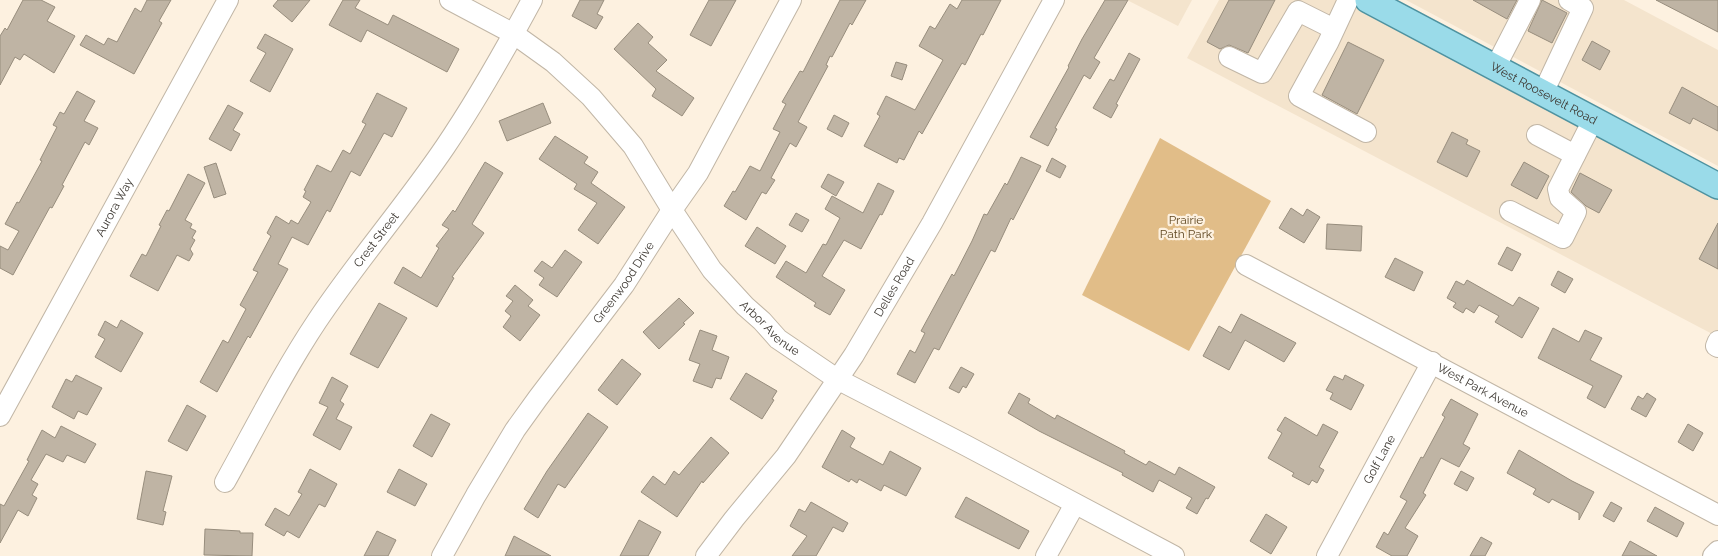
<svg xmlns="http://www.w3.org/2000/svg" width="1718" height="556" viewBox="0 0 1718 556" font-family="Raleway,sans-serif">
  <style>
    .built { fill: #f4e4cd }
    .green { fill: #e1bd88 }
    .building { fill: #bfb4a4; stroke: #978d7d }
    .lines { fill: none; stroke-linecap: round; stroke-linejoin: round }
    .minor-casing { stroke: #c1b6a6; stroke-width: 22 }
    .major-casing { stroke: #4e92a0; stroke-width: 28 }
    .minor { stroke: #fff; stroke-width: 20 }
    .major { stroke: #9adbe9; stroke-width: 25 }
    .labels { text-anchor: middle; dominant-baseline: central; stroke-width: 4.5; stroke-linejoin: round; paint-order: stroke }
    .street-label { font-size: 12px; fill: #3d3832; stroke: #fdf1e0 }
    .park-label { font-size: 12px; fill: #604822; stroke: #fdf1e0 }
  </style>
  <rect width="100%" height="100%" fill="#fdf1e0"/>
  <g class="built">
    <path d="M1127,0H1192L1178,26Z"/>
    <path d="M1219,0H1342L1718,200V337L1187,58Z"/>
    <path d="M1406,0H1624L1718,50V166Z"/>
  </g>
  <path class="green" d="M1160,138L1271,201L1189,351L1082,295Z"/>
  <g class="building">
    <path d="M23,0H41L55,7L47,21L75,36L54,73L24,54L20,60L15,57L0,85V36L5,28L7,30Z"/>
    <path d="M147,0H171L159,21L162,23L134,74L80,45L86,35L104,45L108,38L117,42L135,8L141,12Z"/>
    <path d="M278,0H310L292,22L273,6Z"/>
    <path d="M343,0H360L355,8L388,25L393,15L459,49L447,72L367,30L361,42L329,25Z"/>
    <path d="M580,0H604L597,14L603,17L596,29L572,16Z"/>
    <path d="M709,0H736L711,46L690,35Z"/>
    <path d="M840,0H866L852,25L850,23L832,57L830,56L826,65L828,66L798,122L807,127L796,147L790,143L771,178L775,180L766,194L762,192L746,220L724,206L733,191L735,192L750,166L760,171L780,132L773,129L786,104L782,102L800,71L803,72Z"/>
    <path d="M962,0H1001L983,35L981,34L965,65L962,63L922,134L919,131L904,160L899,158L897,163L864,146L880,116L877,114L886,96L915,110L943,60L919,46L930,26L935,29L950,4L957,9Z"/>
    <path d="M1105,0H1128L1094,58L1100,62L1090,79L1084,75L1055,128L1057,129L1048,146L1030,137L1069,67L1068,66L1082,39Z"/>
    <path d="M1229,0H1275L1248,53L1229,45L1220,49L1207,42Z"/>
    <path d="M1473,0H1517L1507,19Z"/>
    <path d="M1542,0L1567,13L1552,43L1528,31Z"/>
    <path d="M1656,0H1718V32Z"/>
    <path d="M638,23L653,37L648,43L667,60L656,71L694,98L682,116L652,96L656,89L614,49Z"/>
    <path d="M265,34L293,49L270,92L250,81L266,53L257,48Z"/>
    <path d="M1592,41L1610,51L1600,70L1582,60Z"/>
    <path d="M1348,42L1384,60L1357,114L1322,95Z"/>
    <path d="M1129,53L1140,59L1116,104L1118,105L1111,118L1093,108L1110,79L1114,81Z"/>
    <path d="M896,62L907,65L902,80L891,76Z"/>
    <path d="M1682,87L1718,107V131L1693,118L1690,124L1669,113Z"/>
    <path d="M77,91L95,101L84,121L98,128L89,145L85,142L62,185L64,186L52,208L50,207L13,275L0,268V246L8,250L19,231L5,224L17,202L19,203L42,161L40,160L57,127L53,125L60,112L64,114Z"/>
    <path d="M377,93L407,108L392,137L384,133L360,176L351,171L330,212L327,210L308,245L292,237L278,264L288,269L250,338L248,336L217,392L200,382L223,340L228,343L246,309L240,305L258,272L253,270L271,236L267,233L276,216L289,224L291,220L298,224L311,202L303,197L306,191L304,190L317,165L331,172L343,150L350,154L366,124L362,122Z"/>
    <path d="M543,103L551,123L507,141L499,121Z"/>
    <path d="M228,105L243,113L233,130L240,134L231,151L209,139Z"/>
    <path d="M834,115L849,123L842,137L827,129Z"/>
    <path d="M1452,132L1468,140L1466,144L1480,151L1467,177L1437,162Z"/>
    <path d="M555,136L588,157L584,163L598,172L591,183L625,207L598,244L578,230L597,203L574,189L577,184L539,159Z"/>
    <path d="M1021,157L1041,166L1013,220L1011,218L995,252L991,250L939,350L934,348L915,383L897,374L910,350L915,353L925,333L921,331L952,274L954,276L972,241L984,214L987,215L1005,183L1007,185Z"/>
    <path d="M1052,158L1066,166L1060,178L1046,171Z"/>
    <path d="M485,162L503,173L472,224L484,233L452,277L454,278L437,307L394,283L403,267L421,278L439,248L436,246L449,229L442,225L453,210L455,212Z"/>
    <path d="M1524,162L1549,176L1537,199L1511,185Z"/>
    <path d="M216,163L226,194L214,198L204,167Z"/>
    <path d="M1580,173L1612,190L1599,213L1586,206L1571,192Z"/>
    <path d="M188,174L205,183L185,220L192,224L190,228L196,231L192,238L195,240L190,249L193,254L189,261L177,255L158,291L130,276L142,254L146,256L161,226L159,225L167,210L169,211Z"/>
    <path d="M828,174L844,182L836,196L821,187Z"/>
    <path d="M878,183L894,191L882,215L880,214L861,249L844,240L822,276L845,290L830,315L814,306L816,303L776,277L786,261L806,273L823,244L826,245L840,218L825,209L832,196L863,213Z"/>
    <path d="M1291,208L1303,216L1307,209L1320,217L1304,243L1279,228Z"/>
    <path d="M796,213L809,220L802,232L789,225Z"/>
    <path d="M1718,223V269L1699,259Z"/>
    <path d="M1327,224L1362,226L1361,251L1326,249Z"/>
    <path d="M757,227L786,246L775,264L745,246Z"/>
    <path d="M1507,247L1521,254L1512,271L1498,264Z"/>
    <path d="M565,250L582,262L557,297L539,285L544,278L534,271L542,261L552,268Z"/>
    <path d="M1395,258L1423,272L1414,291L1385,277Z"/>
    <path d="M1558,271L1573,279L1565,293L1551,285Z"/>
    <path d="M1467,280L1513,306L1519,297L1539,308L1522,338L1495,322L1499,316L1479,305L1474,313L1466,308L1463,313L1453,307L1456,303L1447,298L1456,281L1464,285Z"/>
    <path d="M515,285L533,300L528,306L540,315L520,341L503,327L511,316L505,311L513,301L506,296Z"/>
    <path d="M679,298L694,313L683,323L685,324L659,349L643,332Z"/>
    <path d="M379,303L407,318L378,368L350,354Z"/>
    <path d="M1241,314L1296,343L1284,362L1245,340L1229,370L1203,356L1219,326L1231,333Z"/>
    <path d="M121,320L143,333L121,372L95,357L105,339L98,335L105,321L117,328Z"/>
    <path d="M1553,328L1579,342L1585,330L1602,338L1590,360L1622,376L1605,408L1587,398L1593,386L1538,358Z"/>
    <path d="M700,330L717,336L712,350L729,357L721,379L716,378L712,388L693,381L700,364L689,360Z"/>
    <path d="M622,359L641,374L617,405L598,390Z"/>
    <path d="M961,367L974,374L966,388L963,386L959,393L949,388Z"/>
    <path d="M746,373L777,391L772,399L774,400L762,419L730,399Z"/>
    <path d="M76,375L102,388L87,415L78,411L74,419L52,407L66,379L72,382Z"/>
    <path d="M1345,375L1364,385L1351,410L1330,399L1333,393L1326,390L1334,376L1343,380Z"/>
    <path d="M332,377L348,386L340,401L344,404L336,419L352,427L340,450L313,435L328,407L319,403Z"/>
    <path d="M1019,393L1030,399L1028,403L1055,419L1057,415L1125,451L1124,453L1146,465L1149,461L1175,475L1179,467L1215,487L1208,499L1206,498L1197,514L1186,508L1192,498L1159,480L1153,492L1122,475L1123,473L1039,431L1008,413Z"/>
    <path d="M1647,393L1656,399L1646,417L1631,409L1638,396L1643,399Z"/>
    <path d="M1451,399L1478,414L1463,444L1470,448L1459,467L1441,458L1423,493L1426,495L1405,528L1418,536L1407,556H1392L1376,547L1384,532L1388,535L1407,501L1400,497L1421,457L1423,458L1445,417L1442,415Z"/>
    <path d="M187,405L206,416L187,451L168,441Z"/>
    <path d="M588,413L608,427L565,488L558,484L538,518L524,509L547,471Z"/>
    <path d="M431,414L450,424L432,457L413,446Z"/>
    <path d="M1285,417L1317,436L1323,424L1338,432L1319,467L1324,470L1317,483L1312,480L1309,485L1292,476L1294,473L1268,458L1282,433L1277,430Z"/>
    <path d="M1688,424L1703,433L1693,451L1678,442Z"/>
    <path d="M61,426L96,444L85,463L67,455L63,462L46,454L31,480L38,484L32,495L37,498L28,516L18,510L0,543V504L4,506L29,461L27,460L42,430L55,438Z"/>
    <path d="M842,430L855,438L850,447L883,465L890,451L921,468L906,496L884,485L881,491L859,479L857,483L851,479L849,482L822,467Z"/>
    <path d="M711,437L729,453L703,483L702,481L677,517L641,492L653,476L665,485L674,471L679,475Z"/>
    <path d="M1519,450L1572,481L1594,492L1579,520V513L1552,499L1549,503L1533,494L1536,489L1507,473Z"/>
    <path d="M310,469L337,484L325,507L319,504L299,538L287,531L284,536L265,525L275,508L289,516L302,494L298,492Z"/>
    <path d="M399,469L427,484L415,506L387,492Z"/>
    <path d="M146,471L172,476L163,511L166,512L163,525L137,519Z"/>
    <path d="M1461,471L1474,478L1467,491L1454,484Z"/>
    <path d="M966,497L1029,531L1019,549L955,517Z"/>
    <path d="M811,502L848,523L843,532L833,527L816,556H792L807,536L790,526L799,509L805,512Z"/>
    <path d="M1611,502L1622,508L1614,522L1603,516Z"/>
    <path d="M1655,507L1684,523L1677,537L1647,521Z"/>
    <path d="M1266,514L1287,527L1271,554L1250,541Z"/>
    <path d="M639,520L661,532L648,556H620Z"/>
    <path d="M205,529L240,531V533H253L252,556L204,555Z"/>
    <path d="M377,531L396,540L388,556H364Z"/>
    <path d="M514,536L551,556H505Z"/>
    <path d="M1481,537L1492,543L1485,556H1470Z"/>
    <path d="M1630,541L1657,556H1622Z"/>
  </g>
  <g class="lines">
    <g class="minor-casing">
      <g id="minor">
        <path id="s1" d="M450,0L514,34L553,62L591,97L633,146L672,210L712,270L745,306L762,321L778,339L837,379L965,445L1174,556"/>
        <path d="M1348,0L1328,43L1299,96L1366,132"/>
        <path d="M1229,57L1262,73L1298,11L1334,29"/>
        <path d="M1495,68L1530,0"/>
        <path d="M1543,93L1583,8L1569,0"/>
        <path d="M1537,135L1575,155"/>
        <path d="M1510,211L1563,238L1576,212L1560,198L1558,189L1593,120"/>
        <path id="s2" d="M1246,265L1718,515"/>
        <path d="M1718,341L1716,346L1718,347"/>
        <path id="s3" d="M0,416L228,0"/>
        <path id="s4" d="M225,482C255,428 283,372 317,321C357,261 405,206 445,147C477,100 505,50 532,0"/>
        <path id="s5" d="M442,556L476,495L515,430L538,398L624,285L672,210L698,173L791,0"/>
        <path id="s6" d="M706,556L734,519L786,456L854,355L932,223L1054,0"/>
        <path d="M1046,556L1075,504"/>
        <path id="s7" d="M1327,556L1432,362"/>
        <path d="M1713,556L1718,551"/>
      </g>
    </g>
    <g class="major-casing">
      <g id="major">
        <path id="s8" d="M1368,0L1718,186"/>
      </g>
    </g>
    <use href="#minor" class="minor"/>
    <use href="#major" class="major"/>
  </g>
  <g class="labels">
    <g class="street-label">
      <text stroke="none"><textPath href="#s8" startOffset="199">West Roosevelt Road</textPath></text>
      <text stroke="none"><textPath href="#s3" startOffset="238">Aurora Way</textPath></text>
      <text stroke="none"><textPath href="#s4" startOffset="286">Crest Street</textPath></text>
      <text stroke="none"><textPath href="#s5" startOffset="329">Greenwood Drive</textPath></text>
      <text stroke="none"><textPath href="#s6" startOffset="329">Delles Road</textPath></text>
      <text stroke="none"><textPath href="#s1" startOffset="466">Arbor Avenue</textPath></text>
      <text stroke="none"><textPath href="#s2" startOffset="268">West Park Avenue</textPath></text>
      <text stroke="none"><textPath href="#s7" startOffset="110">Golf Lane</textPath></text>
    </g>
    <g class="park-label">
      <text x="1186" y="220">Prairie<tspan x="1186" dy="14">Path Park</tspan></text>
    </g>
  </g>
</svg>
